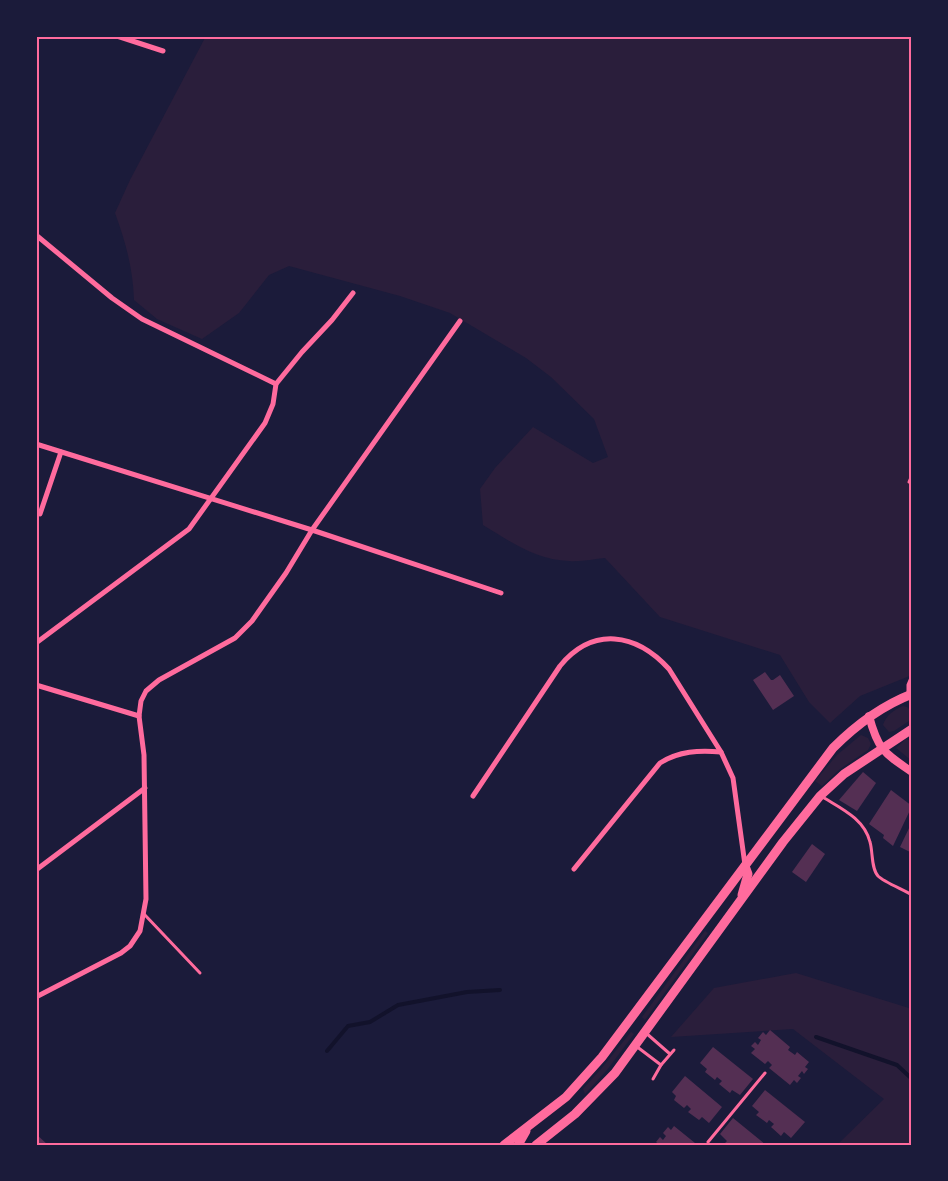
<svg xmlns="http://www.w3.org/2000/svg" width="948" height="1181" viewBox="0 0 948 1181" font-family="'Asap Condensed',sans-serif">
  <style>
    .green { fill: #2a1e3b }
    .lines { fill: none; stroke-linecap: round; stroke-linejoin: round }
    .stream { stroke: #12122b; stroke-width: 4 }
    .building { fill: #542f53 }
    .service { stroke: #ff6b9d; stroke-width: 3 }
    .minor { stroke: #ff6b9d; stroke-width: 5 }
    .tertiary { stroke: #ff6b9d; stroke-width: 8 }
    .primary { stroke: #ff6b9d; stroke-width: 9 }
    .neatline { fill: none; stroke: #ff6b9d; stroke-width: 2 }
  </style>
  <rect width="100%" height="100%" fill="#1b1b3a"/>
  <g class="green">
    <path d="M206,36H912V675L860,696L830,723L809,702L780,655L660,617L605,558C594,559 581,562 569,561C536,560 511,542 483,525L480,489L495,468L533,427L593,463L608,457L594,419L551,377L526,358L450,313L400,296L289,266L269,275L239,313L202,339L157,319L134,300C133,269 126,243 115,213L130,180Z"/>
    <path d="M903,706L907,707L912,712V719L894,731L889,732L883,725C886,715 894,710 903,706Z"/>
    <path d="M861,735L868,738L871,744L868,750L840,769L822,786L815,781L837,755Z"/>
    <path d="M906,739L912,741V761L896,748Z"/>
    <path d="M705,931L708,933L645,1020L642,1017Z"/>
    <path d="M796,973L912,1009V1145H837L884,1099L793,1029L671,1037L714,988Z"/>
    <path d="M631,1032L634,1034L607,1070L585,1094L583,1089L601,1069Z"/>
  </g>
  <g class="lines">
    <g class="stream">
      <path d="M816,1037L897,1065L912,1079"/>
      <path d="M327,1051L348,1026L370,1022L398,1005L467,992L500,990"/>
    </g>
  </g>
  <g class="building">
    <path d="M765,672L771,680H773L780,675L794,696L773,710L753,680Z"/>
    <path d="M863,772L876,783L857,811L839,800Z"/>
    <path d="M891,790L912,806L893,846L883,838L884,835L869,824Z"/>
    <path d="M912,822V853L900,847Z"/>
    <path d="M812,844L825,854L806,882L792,872Z"/>
    <path d="M770,1030L790,1047L788,1050L795,1055L797,1052L809,1062L805,1067L808,1069L804,1074L802,1071L798,1076L801,1078L797,1083L794,1080L790,1085L769,1068L772,1065L768,1061L765,1064L751,1053L755,1049L751,1046L755,1042L758,1045L761,1040L758,1038L763,1032L766,1035Z"/>
    <path d="M713,1047L753,1079L740,1095L732,1090L730,1093L719,1084L722,1081L717,1077L715,1080L705,1072L707,1069L700,1063Z"/>
    <path d="M685,1076L722,1107L709,1123L702,1117L699,1120L688,1112L691,1109L687,1105L684,1108L674,1100L676,1096L672,1092Z"/>
    <path d="M765,1090L805,1122L791,1138L784,1132L781,1136L771,1127L774,1124L769,1120L767,1123L756,1115L759,1112L752,1106Z"/>
    <path d="M733,1118L766,1145H726L724,1144L727,1141L720,1134Z"/>
    <path d="M674,1126L695,1143L693,1145H660L656,1142L660,1137L663,1140L666,1136L663,1133L668,1127L671,1130Z"/>
    <path d="M36,1134L48,1145H36Z"/>
  </g>
  <g class="lines">
    <g class="service">
      <path d="M909,482L912,475"/>
      <path d="M821,796C840,808 864,818 870,842C873,852 871,868 878,876C884,882 904,890 912,895"/>
      <path d="M144,914L200,973"/>
      <path d="M646,1033L670,1054"/>
      <path d="M636,1046L661,1065L653,1079"/>
      <path d="M661,1065L674,1050"/>
      <path d="M708,1142L765,1073"/>
    </g>
    <g class="minor">
      <path d="M117,36L163,51"/>
      <path d="M36,235L112,298L142,319L276,384"/>
      <path d="M36,444L312,530L501,593"/>
      <path d="M40,514L61,452"/>
      <path d="M36,643L189,529L265,423L273,404L276,384L302,352L332,320L353,293"/>
      <path d="M36,685L139,716"/>
      <path d="M909,695V685L912,678"/>
      <path d="M473,796L560,666C593,626 636,633 669,669L721,752L733,778L745,865"/>
      <path d="M574,869L660,763C679,751 699,750 721,752"/>
      <path d="M36,870L145,788"/>
      <path d="M36,997L121,953L130,946L140,931L146,899L144,755L139,716L141,701L146,691L159,680L235,638L252,621L286,573L312,530L460,321"/>
    </g>
    <path class="tertiary" d="M869,716C878,750 884,753 912,772"/>
    <g class="primary">
      <path d="M742,895L748,874L745,866"/>
      <path d="M504,1145L566,1097L602,1057L833,748C856,725 881,706 912,694"/>
      <path d="M518,1145L526,1131"/>
      <path d="M536,1145L575,1114L615,1073L783,842L820,796L844,774L912,729"/>
    </g>
  </g>
  <rect width="948" height="1181" fill="none" stroke="#1b1b3a" stroke-width="75"/>
  <rect x="38" y="38" width="872" height="1106" class="neatline"/>
</svg>
